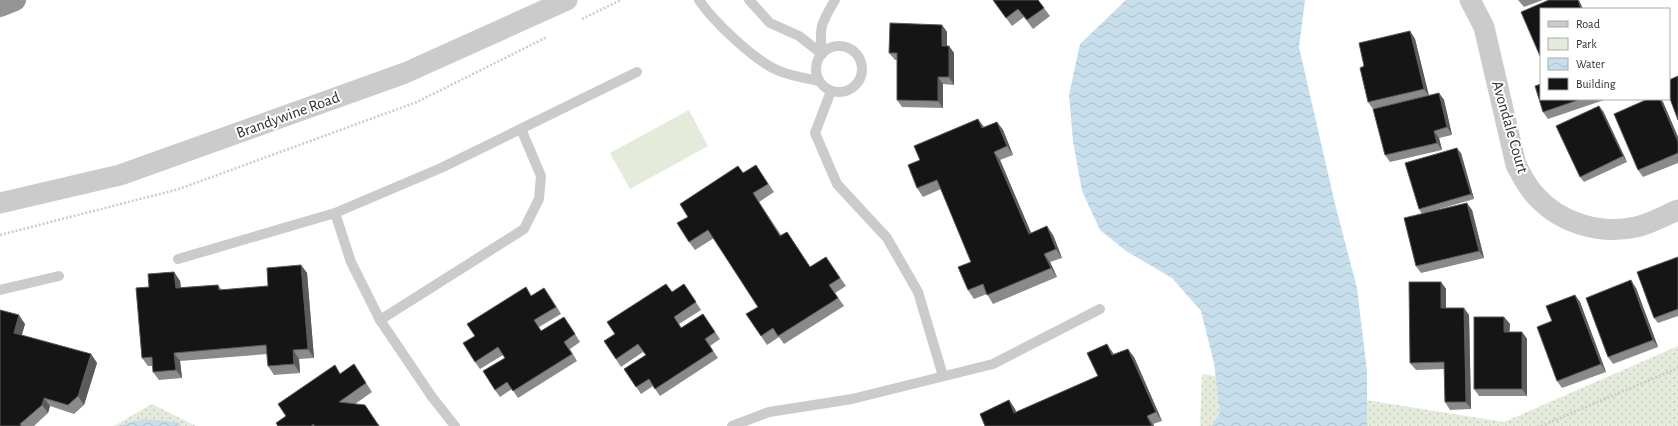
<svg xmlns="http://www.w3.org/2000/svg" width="1678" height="426" viewBox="0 0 1678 426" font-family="'Alegreya Sans',sans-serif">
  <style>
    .grass { fill: url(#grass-dots) }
    .park { fill: #e4ebdb }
    .water { fill: url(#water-waves) }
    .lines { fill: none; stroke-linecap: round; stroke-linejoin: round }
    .path { stroke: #cbcbcb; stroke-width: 2.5; stroke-dasharray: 2 2; stroke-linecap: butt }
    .lane { stroke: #cbcbcb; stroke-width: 10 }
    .street { stroke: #cbcbcb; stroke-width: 21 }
    .highway { stroke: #959595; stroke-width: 22 }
    .wall { fill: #8a8a8a }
    .shaded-wall { fill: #5b5b5b }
    .building { fill: #151515; stroke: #5b5b5b }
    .labels { text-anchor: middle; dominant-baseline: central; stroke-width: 4; stroke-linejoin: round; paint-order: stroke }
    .street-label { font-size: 16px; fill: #2e2e2e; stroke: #fff }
  </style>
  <defs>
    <pattern id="grass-dots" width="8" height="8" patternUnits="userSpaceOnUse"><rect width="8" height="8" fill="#e4ebdb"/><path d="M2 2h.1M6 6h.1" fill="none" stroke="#c4cabc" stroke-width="1.8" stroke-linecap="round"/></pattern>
    <pattern id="water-waves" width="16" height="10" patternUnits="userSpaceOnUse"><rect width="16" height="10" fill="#c7deec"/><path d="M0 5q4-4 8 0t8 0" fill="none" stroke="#abbfcb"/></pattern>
  </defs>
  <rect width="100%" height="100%" fill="#fff"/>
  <g class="grass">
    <path d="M1678,346V426H1200L1202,374L1504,422Z"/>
    <path d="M152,404L196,426H114Z"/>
  </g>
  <path class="park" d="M689,110L708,146L630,189L610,153Z"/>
  <g class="water">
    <path d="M1126,0H1305L1299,47L1335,204L1357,288L1367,371V426H1211L1220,413L1214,363L1201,311L1172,278L1126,251L1100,230L1082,191L1073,141L1069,95L1080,44Z"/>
    <path d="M144,419L177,422L182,426H117Z"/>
  </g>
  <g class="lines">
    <g class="path">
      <path d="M582,19L621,0"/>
      <path d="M0,235L179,189L417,102L547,37"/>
      <path d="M1541,426L1678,368"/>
    </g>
    <g class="lane">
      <path d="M699,0C713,21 754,60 777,70C790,76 805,78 819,81"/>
      <path d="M749,0L770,23L799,36L822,54"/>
      <circle cx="839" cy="69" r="23"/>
      <path d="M822,54C819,26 821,24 835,0"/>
      <path d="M831,91L815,133L837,184L887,238L918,292L943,376"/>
      <path d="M335,213L351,262L380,320L432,397L455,426"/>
      <path d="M178,259L335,213L441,168L637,72"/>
      <path d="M0,290L59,276"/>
      <path d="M380,320L524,229L539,199L541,176L521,129"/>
      <path d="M732,426L769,412L852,399L993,364L1100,309"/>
    </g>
    <g class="street">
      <path d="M1470,0L1484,27L1516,165C1522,176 1527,187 1536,196C1560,223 1600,235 1636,227C1650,224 1664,216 1678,210"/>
      <path d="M0,203L120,175L405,73L567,0"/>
    </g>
    <path class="highway" d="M0,6L15,0"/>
  </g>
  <g class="wall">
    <path d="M993,0H1038L1050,16L1033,29L1024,17L1012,26Z"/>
    <path d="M1518,0H1543L1524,7Z"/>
    <path d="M942,25L947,32V46H949L954,53V85L943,84V108L902,107L897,100V60H895L889,53Z"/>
    <path d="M1410,31L1415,39L1429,96L1439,93L1444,100L1452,135L1439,138L1442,150L1390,162L1385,155L1394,104L1373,109L1368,102L1364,66Z"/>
    <path d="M1541,99H1607L1548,119L1543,112Z"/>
    <path d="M1648,99H1661L1663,102L1678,137V163L1643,177L1638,170Z"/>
    <path d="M1603,111L1627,162L1584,182L1580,177Z"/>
    <path d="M997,122L1003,130L1013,155L1000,160L1031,233L1053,235L1062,258L1050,262L1057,277L993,304L987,294L974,299L968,290L971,262L941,189L923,197L917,188L920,160L984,127Z"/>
    <path d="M1461,153L1474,199L1429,212L1472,210L1484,258L1421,273L1416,266L1422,214L1419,209Z"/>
    <path d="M762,174L774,192L759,202L781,235L787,232L810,267L826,257L846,286L835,293L844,306L784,344L779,337L767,345L761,336L758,307L714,238L695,250L689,242L688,217Z"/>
    <path d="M1678,257V316L1658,323L1654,318Z"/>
    <path d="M301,265L307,273L314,358L299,359L300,373L274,375L268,366L267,354L180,361L182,378L159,380L153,372V366H148L142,358L149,287L174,272L180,281L181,288L218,285L222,290L268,286Z"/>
    <path d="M1441,282L1446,289V308L1469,315L1471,409L1450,410L1445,402L1444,369L1416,370L1410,363Z"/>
    <path d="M684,284L701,310L679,324L682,328L703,314L720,339L710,346L718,358L660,396L653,386L641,394L624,369L646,355L643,352L621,367L604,341L615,334Z"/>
    <path d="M544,288L561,314L539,327L541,331L569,324L580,342L570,349L577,361L518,398L512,389L500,397L495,390L505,358L503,355L480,369L475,362V336Z"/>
    <path d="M1636,288L1658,347L1613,364L1608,357Z"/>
    <path d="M1575,295L1580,302L1606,372L1562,388L1557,381L1552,321Z"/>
    <path d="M0,310L25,324L21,335L91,354L97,363L84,405L74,414L50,406L48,413L34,426H0Z"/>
    <path d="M1504,317L1510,324L1509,332H1522L1527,339V396H1479L1474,389Z"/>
    <path d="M1113,353L1114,355L1134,357L1162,421L1153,424L1154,426H985L1009,400L1015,409L1016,412L1098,376Z"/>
    <path d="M354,364L372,392L355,404L380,426H278L286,416L340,374Z"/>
  </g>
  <g class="shaded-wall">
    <path d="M1578,0H1579L1583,9H1581Z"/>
    <path d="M942,25L947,32V53L942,46Z"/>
    <path d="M1410,31L1415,39L1429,96L1424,89Z"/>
    <path d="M949,46L954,53V85L949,77Z"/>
    <path d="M938,77L943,84V108L938,101Z"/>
    <path d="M1439,93L1444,100L1452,135L1447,127Z"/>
    <path d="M1660,99H1661L1663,102L1678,137V142Z"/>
    <path d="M1599,106L1603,111L1627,162L1623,156Z"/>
    <path d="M978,119L984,127L982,128Z"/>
    <path d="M997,122L1003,130L1013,155L1007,146Z"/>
    <path d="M1434,131L1439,138L1442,150L1437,143Z"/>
    <path d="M1457,148L1461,153L1474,199L1471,194Z"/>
    <path d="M994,152L1000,160L1035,242L1029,234Z"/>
    <path d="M1467,203L1472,210L1484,258L1479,251Z"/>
    <path d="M1047,226L1053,235L1062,258L1056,249Z"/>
    <path d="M1044,254L1050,262L1057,277L1051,268Z"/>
    <path d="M301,265L307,273L314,358L308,349Z"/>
    <path d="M174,272L180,281L182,297L176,288Z"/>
    <path d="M1631,280L1636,288L1658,347L1653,340Z"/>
    <path d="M1441,282L1446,289V316L1441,308Z"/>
    <path d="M544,288L549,295L561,314L556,307Z"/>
    <path d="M1575,295L1580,302L1606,372L1601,364Z"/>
    <path d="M1464,308L1469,315L1471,409L1466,402Z"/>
    <path d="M19,315L25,324L20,342L14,333Z"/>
    <path d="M1504,317L1510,324L1509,339L1504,332Z"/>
    <path d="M1522,332L1527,339V396L1522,389Z"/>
    <path d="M1107,344L1113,353L1118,364L1112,355Z"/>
    <path d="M1128,349L1134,357L1162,421L1156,412Z"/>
    <path d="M293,350L299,359L300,373L294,364Z"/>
    <path d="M174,353L180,361L182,378L176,370Z"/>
    <path d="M91,354L97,363L84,405L78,396Z"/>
    <path d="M44,398L50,406L48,413L42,405Z"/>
    <path d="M1009,400L1015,409L1020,422L1014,413Z"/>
    <path d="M1147,416L1153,424L1154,426H1152Z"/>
  </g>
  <g class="building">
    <path d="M993,0H1038L1044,8L1027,20L1018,9L1006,18Z"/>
    <path d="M1549,0H1578L1581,9H1541V56H1540L1521,12Z"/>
    <path d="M890,23L942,25V46H949V77H938V101L897,100V53H889Z"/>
    <path d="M1410,31L1424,89L1368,102L1360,68L1364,66L1359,43Z"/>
    <path d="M1678,76V120L1669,96V80Z"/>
    <path d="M1541,84V99H1581L1543,112L1535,86Z"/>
    <path d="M1439,93L1447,127L1434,131L1437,143L1385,155L1373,109Z"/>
    <path d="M1648,99H1660L1678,142V153L1638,170L1614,114Z"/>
    <path d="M1599,106L1623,156L1580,177L1556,126Z"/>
    <path d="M978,119L982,128L997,122L1007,146L994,152L1029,234L1047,226L1056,249L1044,254L1051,268L987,295L983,284L968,290L958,267L971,262L937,180L917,188L908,165L920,160L914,146Z"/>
    <path d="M1457,148L1471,194L1419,209L1405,163Z"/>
    <path d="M756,165L768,184L753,193L780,236L787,232L810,267L826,257L840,278L829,285L838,298L778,336L773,328L761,336L746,314L758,307L708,230L689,242L677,223L688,217L680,204L738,166L743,173Z"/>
    <path d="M1467,203L1479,251L1416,266L1404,218Z"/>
    <path d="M1678,257V309L1654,318L1637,272Z"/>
    <path d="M301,265L308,349L293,350L294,364L268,366L266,345L174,353L176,370L153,372L152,357L142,358L136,288L149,287L148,274L174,272L176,288L218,285L219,290L268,286L267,268Z"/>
    <path d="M1631,280L1653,340L1608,357L1586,298Z"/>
    <path d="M1409,282H1441V308H1464L1466,402H1445L1444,362L1410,363Z"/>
    <path d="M666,284L672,292L684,284L696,302L674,317L681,328L703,314L715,332L705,339L713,351L655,389L649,379L636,387L624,369L646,355L638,344L616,359L604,341L615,334L607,322Z"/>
    <path d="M526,287L531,296L544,288L556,307L534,320L541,331L564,317L575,334L564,342L572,354L513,391L507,382L495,390L483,371L505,358L498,347L475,362L463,343L475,336L467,324Z"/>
    <path d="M1575,295L1601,364L1557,381L1537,327L1552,321L1546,306Z"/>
    <path d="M0,310L19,315L14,333L91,354L78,396L68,405L44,398L42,405L20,424L21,426H0Z"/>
    <path d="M1474,317H1504V332H1522V389H1474Z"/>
    <path d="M1107,344L1112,355L1128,349L1156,412L1147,416L1152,426H985L980,414L1009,400L1014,413L1098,376L1087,353Z"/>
    <path d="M354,364L366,383L339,402L365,405L379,426H314V424L311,426H278L276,423L286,416L278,404L335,365L340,374Z"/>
  </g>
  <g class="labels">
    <g class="street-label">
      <text transform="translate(288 115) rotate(-20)">Brandywine Road</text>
      <text transform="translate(1510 127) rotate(74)">Avondale Court</text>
    </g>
  </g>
  <rect x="1540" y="8" width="130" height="92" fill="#ffffff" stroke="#ababab"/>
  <rect x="1548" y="21" width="20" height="6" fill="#cbcbcb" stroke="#ababab"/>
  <text x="1576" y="28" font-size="12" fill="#2e2e2e">Road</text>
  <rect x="1548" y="38" width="20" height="12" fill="#e4ebdb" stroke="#ababab"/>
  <text x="1576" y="48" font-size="12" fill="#2e2e2e">Park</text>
  <rect x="1548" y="58" width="20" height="12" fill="url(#water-waves)" stroke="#ababab"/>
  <text x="1576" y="68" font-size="12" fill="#2e2e2e">Water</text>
  <rect x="1548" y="78" width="20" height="12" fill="#151515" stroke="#ababab"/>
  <text x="1576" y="88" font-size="12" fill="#2e2e2e">Building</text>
</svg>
